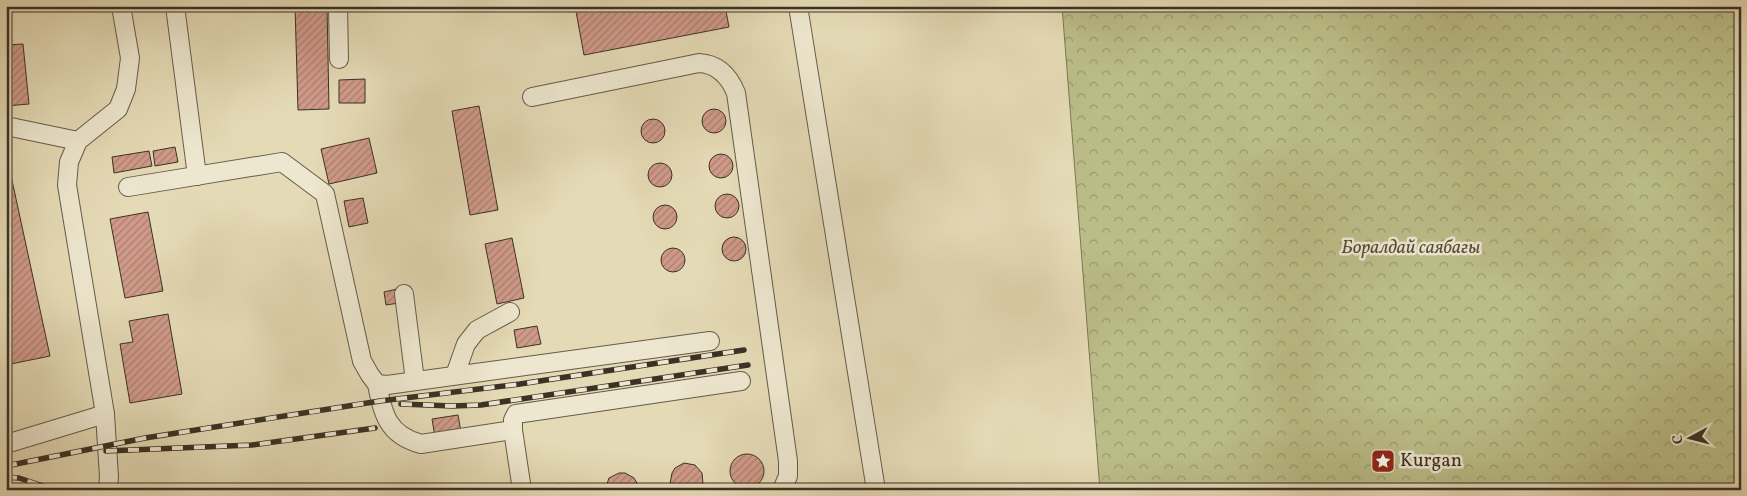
<svg xmlns="http://www.w3.org/2000/svg" width="1747" height="496" viewBox="0 0 1747 496" font-family="Vollkorn,serif">
  <style>
    .forest { fill: url(#forest-crowns); stroke: #7b7757 }
    .building { fill: url(#building-hatch); stroke: #3b3126 }
    .lines { fill: none; stroke-linecap: round; stroke-linejoin: round }
    .minor-casing { stroke: #655b4a; stroke-width: 20 }
    .minor { stroke: #ede7cf; stroke-width: 18 }
    .rail-casing { stroke: #3b3126; stroke-width: 5.5 }
    .rail { stroke: #ede7cf; stroke-width: 4; stroke-dasharray: 11; stroke-linecap: butt }
    .labels { text-anchor: middle; dominant-baseline: central; stroke-width: 5; stroke-linejoin: round; paint-order: stroke }
    .park-label { font-size: 19px; font-style: italic; fill: #554d3a; stroke: #ede7cf }
    .poi-label { font-size: 19px; fill: #3b3126; stroke: #ede7cf; text-anchor: start }
  </style>
  <defs>
    <pattern id="forest-crowns" width="20" height="18" patternUnits="userSpaceOnUse" patternTransform="scale(1.25)"><rect width="20" height="18" fill="#bbbd88"/><path d="M2 6a3 3 0 1 1 6 0M12 15a3 3 0 1 1 6 0" fill="none" stroke="#999a6f"/></pattern>
    <pattern id="building-hatch" width="6" height="6" patternUnits="userSpaceOnUse" patternTransform="scale(1.25)"><rect width="6" height="6" fill="#d09a89"/><path d="M-1 1l2-2M0 6l6-6M5 7l2-2" fill="none" stroke="#aa7e70"/></pattern>
  </defs>
  <rect width="100%" height="100%" fill="#e4dab5"/>
  <filter id="stains"><feTurbulence type="fractalNoise" baseFrequency=".004" numOctaves="4"/><feColorMatrix values="0 0 0 0 .2 0 0 0 0 .09 0 0 0 0 .02 0 0 0 .5 -.17"/></filter>
  <radialGradient id="worn" r=".72"><stop offset=".6" stop-color="#630" stop-opacity="0"/><stop offset="1" stop-color="#630" stop-opacity=".3"/></radialGradient>
  <path class="forest" d="M1062,6H1741V490H1100Z"/>
  <g class="building">
    <path d="M295,6H327L329,109L298,110Z"/>
    <path d="M575,6H725L729,27L584,55Z"/>
    <path d="M23,44L29,104L6,106V45Z"/>
    <path d="M365,79V103H339V80Z"/>
    <path d="M479,106L498,210L470,215L452,111Z"/>
    <circle cx="714" cy="121" r="12"/>
    <circle cx="653" cy="131" r="12"/>
    <path d="M369,138L377,173L329,184L321,149Z"/>
    <path d="M175,147L178,162L155,166L153,151Z"/>
    <path d="M149,151L152,166L114,173L112,157Z"/>
    <circle cx="721" cy="166" r="12"/>
    <circle cx="660" cy="175" r="12"/>
    <path d="M10,171L50,356L6,365V172Z"/>
    <circle cx="727" cy="206" r="12"/>
    <path d="M363,198L368,223L349,227L344,201Z"/>
    <circle cx="665" cy="217" r="12"/>
    <path d="M148,212L163,291L125,298L110,219Z"/>
    <circle cx="734" cy="249" r="12"/>
    <path d="M512,238L524,298L497,304L485,244Z"/>
    <circle cx="673" cy="260" r="12"/>
    <path d="M397,289L399,303L386,305L384,292Z"/>
    <path d="M168,314L182,394L130,403L120,344L133,342L129,321Z"/>
    <path d="M537,326L541,344L517,348L514,330Z"/>
    <path d="M458,415L461,432L435,437L432,419Z"/>
    <circle cx="747" cy="471" r="17"/>
    <path d="M684,463L695,465L702,473L703,484L700,490L673,489L670,484L672,473L675,468Z"/>
    <path d="M619,473H625L634,478L637,483L638,490H605L609,478Z"/>
    <path d="M558,484L568,486L573,490H547Z"/>
  </g>
  <g class="lines">
    <g class="minor-casing">
      <g id="minor">
        <path d="M175,6L197,176"/>
        <path d="M338,6L339,59"/>
        <path d="M798,6L876,490"/>
        <path d="M532,97L699,63C718,64 729,76 736,93L788,461V476L782,490"/>
        <path d="M6,126L78,141"/>
        <path d="M128,187L282,162L325,194L362,361L370,375L377,384L387,385L710,341"/>
        <path d="M404,294L415,381"/>
        <path d="M455,375L466,344L477,330L510,312"/>
        <path d="M377,384C383,415 388,435 421,444L513,430L522,490"/>
        <path d="M513,430V420L516,414L741,381"/>
        <path d="M6,444L105,414"/>
        <path d="M108,490L109,477L105,414L67,185L69,162L78,141L118,109L126,89L130,58L121,6"/>
      </g>
    </g>
    <use href="#minor" class="minor"/>
    <g class="rail-casing">
      <g id="rail">
        <path d="M401,404L452,406L481,405L748,365"/>
        <path d="M106,451L252,445L375,428"/>
        <path d="M6,466L145,438L380,401L520,384L744,350"/>
        <path d="M6,477L19,478L55,490"/>
      </g>
    </g>
    <use href="#rail" class="rail"/>
  </g>
  <defs>
    <g id="sight-square" transform="scale(1.25)"><rect x="-9" y="-9" width="18" height="18" rx="4" fill="#8f2418" stroke="#ede7cf"/><path d="M0-6L1.8-2.2L6-1.7L2.9 1.2L3.7 5.4L0 3.3L-3.7 5.4L-2.9 1.2L-6-1.7L-1.8-2.2Z" fill="#fff"/></g>
  </defs>
  <g fill-rule="evenodd">
    <use href="#sight-square" x="1383" y="461"/>
  </g>
  <g class="labels">
    <g class="park-label">
      <text x="1411" y="248">Боралдай саябағы</text>
    </g>
    <g class="poi-label">
      <text x="1400" y="461">Kurgan</text>
    </g>
  </g>
  <rect width="1747" height="496" fill="none" stroke="#e4dab5" stroke-width="25"/>
  <rect x="8" y="8" width="1732" height="481" fill="none" stroke="#3b3126" stroke-width="2.5"/>
  <rect x="12" y="12" width="1722" height="471" fill="none" stroke="#3b3126"/>
  <g transform="translate(1690 438) rotate(263)" stroke="#ede7cf" stroke-width="4" paint-order="stroke">
  <path d="M0-4L9 19L0 12L-9 19Z" fill="#3b3126"/>
  <text y="-8" font-size="14" font-weight="bold" text-anchor="middle" fill="#3b3126">С</text>
  </g>
  <rect width="100%" height="100%" filter="url(#stains)"/>
  <rect width="100%" height="100%" fill="url(#worn)"/>
</svg>
